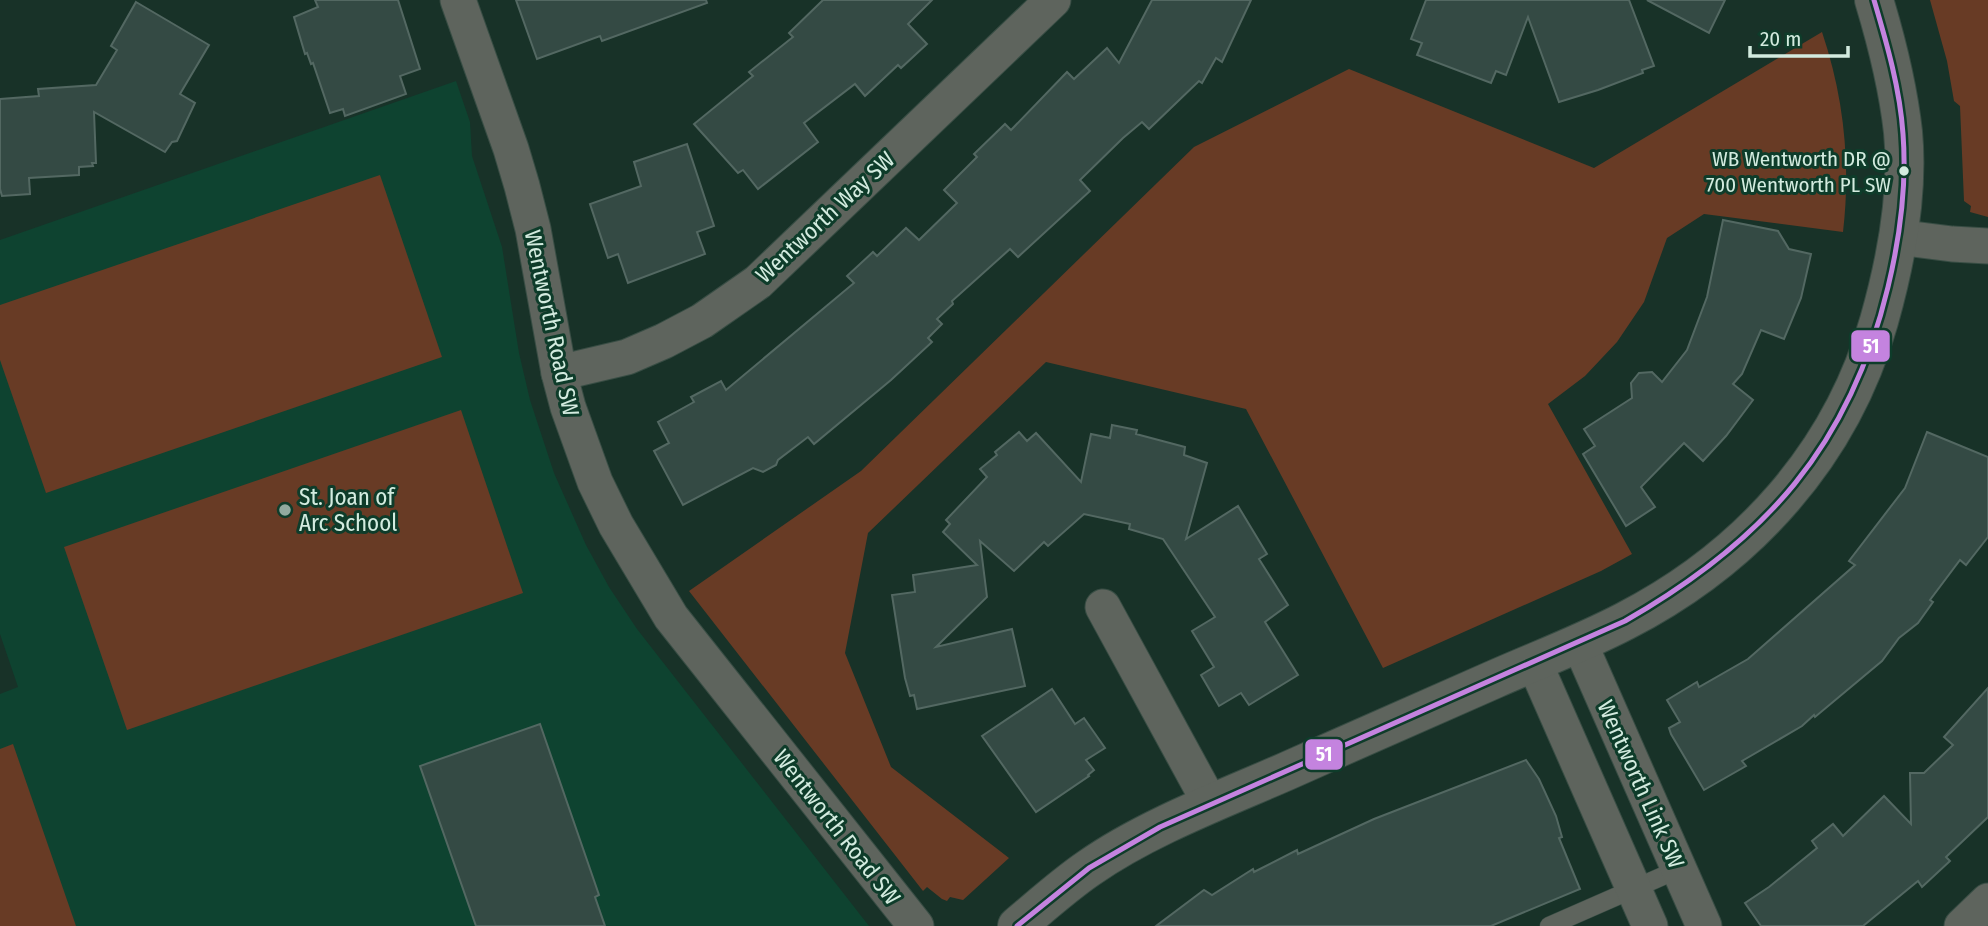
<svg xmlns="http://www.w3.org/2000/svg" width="1988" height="926" viewBox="0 0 1988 926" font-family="'Fira Sans Condensed',sans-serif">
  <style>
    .built { fill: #0e4330 }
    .green { fill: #683b25 }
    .building { fill: #344a44; stroke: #536862; stroke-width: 2 }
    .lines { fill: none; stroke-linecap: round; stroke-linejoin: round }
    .service-casing { stroke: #384d44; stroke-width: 19 }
    .minor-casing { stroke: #384d44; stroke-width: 37 }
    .tertiary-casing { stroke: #384d44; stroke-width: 40 }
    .service { stroke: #5e645d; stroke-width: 18 }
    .minor { stroke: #5e645d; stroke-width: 35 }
    .tertiary { stroke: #5e645d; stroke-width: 38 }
    .bus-1-casing { stroke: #0e3c2a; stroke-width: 10 }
    .bus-1 { stroke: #c483df; stroke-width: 5 }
    .bus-dot { fill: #d3ebdf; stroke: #0e3c2a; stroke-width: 2.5 }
    .poi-dot { fill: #92aa9f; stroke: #0e3c2a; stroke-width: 2.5 }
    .labels { text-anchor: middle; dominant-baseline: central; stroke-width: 6; stroke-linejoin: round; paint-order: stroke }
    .bus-label { font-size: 21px; fill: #d3ebdf; stroke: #0e3c2a; text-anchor: end }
    .street-label { font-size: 23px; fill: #d3ebdf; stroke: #0e3c2a }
    .poi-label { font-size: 23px; fill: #d3ebdf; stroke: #0e3c2a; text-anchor: start }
    .line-badge { stroke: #0e3c2a; stroke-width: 2.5 }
    .badge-label { font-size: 19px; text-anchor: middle; font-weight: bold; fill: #fff }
  </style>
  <rect width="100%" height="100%" fill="#183228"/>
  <path class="built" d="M456,81L470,122L472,156L502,247L519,353L530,400L554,473L586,545L609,587L637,629L869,926H0V694L18,687L0,634V240Z"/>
  <g class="green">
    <path d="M1930,0H1988V217L1970,212L1971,206L1964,201L1960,106L1954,101L1947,61Z"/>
    <path d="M1822,32C1844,97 1851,164 1843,232L1704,214L1667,238L1644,302L1617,342L1585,376L1548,404L1632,554L1601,571L1383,668L1246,409L1046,362L868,533L845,653L891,767L1009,858L963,900L950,897L947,901L942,899L927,887L923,891L689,591L861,471L1194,147L1349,69L1594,168Z"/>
    <path d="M380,175L442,357L46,493L0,360V305Z"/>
    <path d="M461,410L523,593L127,730L64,547Z"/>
    <path d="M13,744L76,926H0V749Z"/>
  </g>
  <g class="building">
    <path d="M315,0H398L420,69L400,76L406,94L345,116L343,109L330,113L313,63L311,64L307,53L305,54L294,17L318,7Z"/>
    <path d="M516,0H706L707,3L602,41L600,36L537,59Z"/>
    <path d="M823,0H932L908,24L927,44L901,68L898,65L865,96L855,84L804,123L818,142L758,189L743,170L738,173L694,124L753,76L749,72L793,37L789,33Z"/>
    <path d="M1152,0H1251L1222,62L1216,58L1202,83L1199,81L1149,129L1142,122L1123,138L1080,180L1090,191L1018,257L1010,249L952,301L953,304L937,319L942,324L928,338L932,342L891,380L814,444L808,437L778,460L776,465L763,472L753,468L683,505L654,451L669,443L658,422L694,402L691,397L721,381L726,390L854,283L847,276L873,252L877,256L906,228L919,240L957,203L944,190L977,157L974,154L1005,124L1011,130L1067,72L1074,79L1107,48L1119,63Z"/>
    <path d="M1426,0H1629L1654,66L1642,70L1643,73L1598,90L1559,102L1528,17L1506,75L1496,71L1491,83L1417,55L1422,43L1411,39Z"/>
    <path d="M1647,0H1725L1709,33Z"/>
    <path d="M136,2L209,45L180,94L195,103L177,141L172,142L165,152L94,112L96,163H92L93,166L79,167V175L29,178L30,194L2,196L0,189V99L39,96L38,89L96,85L117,50L111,46Z"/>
    <path d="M687,144L714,226L697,232L705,254L628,283L618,254L608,258L590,204L641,186L634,162Z"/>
    <path d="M1723,220L1778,231L1789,249L1811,254L1801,298L1784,339L1761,330L1742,374L1733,384L1753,400L1726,436L1703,461L1684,443L1641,487L1655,507L1626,526L1583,454L1595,446L1584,429L1632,398L1631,383L1639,373L1652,372L1662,382L1687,350L1707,297Z"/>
    <path d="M1112,425L1137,430L1136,434L1185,447L1184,455L1207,463L1186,539L1238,506L1267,554L1259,559L1288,605L1265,622L1298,675L1249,705L1241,693L1219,706L1201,675L1214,667L1192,631L1215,617L1163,539L1129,529L1130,524L1084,514L1048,546L1044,542L1014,571L980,541L987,597L936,647L1012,629L1025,686L917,709L914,695L910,696L905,678L892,595L915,592L913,575L977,565L943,532L950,524L946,520L987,477L980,469L997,455L995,452L1019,432L1027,441L1036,433L1081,482L1091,434L1110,438Z"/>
    <path d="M1927,432L1988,457V537L1966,565L1960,560L1930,600L1933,602L1918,623L1899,638L1882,661L1815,717L1814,715L1802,726L1742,761L1746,766L1704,790L1671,734L1669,728L1680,722L1667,700L1697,682L1699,687L1748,659L1855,565L1849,561L1905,488Z"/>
    <path d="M1988,688V817L1946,857L1950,861L1922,887L1918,881L1863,926H1761L1745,903L1769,887L1817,848L1812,841L1833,824L1843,836L1884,796L1911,824L1910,773H1924L1953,745L1944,737Z"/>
    <path d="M1052,689L1075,724L1084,718L1105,748L1086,760L1094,770L1088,775L1089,776L1036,812L982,736Z"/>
    <path d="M540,724L599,895L595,897L605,926H476L420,766Z"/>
    <path d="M1526,760L1539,779L1556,816L1562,837L1559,838L1580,889L1491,926H1156L1204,890L1212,895L1253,869L1254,872L1297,850L1298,854L1374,819Z"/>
  </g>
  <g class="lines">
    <g class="service-casing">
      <path id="service" d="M1549,926L1679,869"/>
    </g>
    <g class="minor-casing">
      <g id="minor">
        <path d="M458,0L511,149L522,186L533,229L559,373L568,407L595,482L616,525L671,617L916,926"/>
        <path d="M1897,237L1952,244L1988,246"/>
        <path d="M559,373L627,357L664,341L702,321L758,282L1053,0"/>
        <path d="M1103,607L1211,805"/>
        <path d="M1579,642L1704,926"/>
        <path d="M1534,662L1650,926"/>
        <path d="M1962,926L1988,901"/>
      </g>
    </g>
    <g class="tertiary-casing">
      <path id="tertiary" d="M1017,926C1041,906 1064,885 1089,868C1146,828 1223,799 1287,771C1356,740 1425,710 1495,679C1538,660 1583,643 1625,621C1747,558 1841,455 1879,321C1896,261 1909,195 1903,132C1898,87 1887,43 1874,0"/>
    </g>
    <use href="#service" class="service"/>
    <use href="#minor" class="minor"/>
    <use href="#tertiary" class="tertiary"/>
    <g class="bus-1-casing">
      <path id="bus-1" d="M1017,926L1089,868L1160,827L1625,621C1765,541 1850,446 1888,287C1900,237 1907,186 1903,134C1900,89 1887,44 1874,0"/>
    </g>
    <use href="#bus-1" class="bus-1"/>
  </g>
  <circle class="bus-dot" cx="1904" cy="171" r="6"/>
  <circle class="poi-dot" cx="285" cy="510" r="7"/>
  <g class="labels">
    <g class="bus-label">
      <text x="1891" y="159">WB Wentworth DR @<tspan x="1891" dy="26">700 Wentworth PL SW</tspan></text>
    </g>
    <g class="street-label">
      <text transform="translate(825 217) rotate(-43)">Wentworth Way SW</text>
      <text transform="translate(552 323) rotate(78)">Wentworth Road SW</text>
      <text transform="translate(1641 784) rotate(66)">Wentworth Link SW</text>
      <text transform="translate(837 827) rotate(52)">Wentworth Road SW</text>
    </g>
    <g class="poi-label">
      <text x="299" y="497">St. Joan of<tspan x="299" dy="26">Arc School</tspan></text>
    </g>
  </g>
  <g class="line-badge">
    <rect x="1850" y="329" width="41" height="34" rx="7" fill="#c483df"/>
    <rect x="1304" y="738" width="40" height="33" rx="7" fill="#c483df"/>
  </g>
  <g class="badge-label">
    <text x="1871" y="353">51</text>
    <text x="1324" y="761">51</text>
  </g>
  <path d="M1750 46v10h98v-10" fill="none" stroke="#d3ebdf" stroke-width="3.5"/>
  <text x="1760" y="46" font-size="21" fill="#d3ebdf" stroke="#0e3c2a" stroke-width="5" paint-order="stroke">20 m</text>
</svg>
